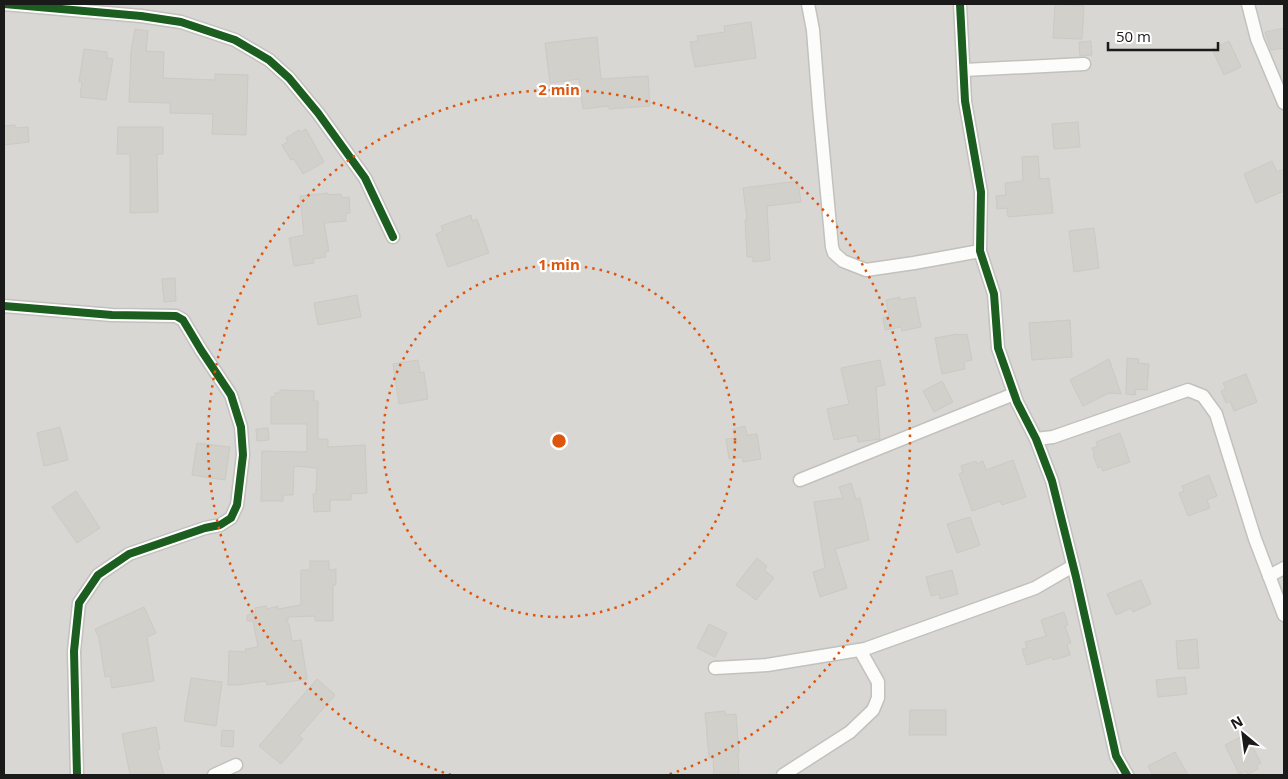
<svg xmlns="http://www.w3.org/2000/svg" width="1288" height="779" viewBox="0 0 1288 779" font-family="'Open Sans',sans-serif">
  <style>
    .residential { fill: #d9d7d4 }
    .building { fill: #d2d0cb; stroke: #cdc9c3 }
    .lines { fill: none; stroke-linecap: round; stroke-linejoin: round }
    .street-casing { stroke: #c2c1be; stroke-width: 15 }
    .street { stroke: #fcfcfb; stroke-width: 12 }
    .cycleway-casing { stroke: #fff; stroke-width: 11 }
    .cycleway { stroke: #1b5e20; stroke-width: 8 }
    .ring { fill: none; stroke: #de560d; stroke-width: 2.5; stroke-dasharray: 2.5 5 }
    .centre { fill: #de560d; stroke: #fff; stroke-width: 2.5 }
    .ring-label { font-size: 15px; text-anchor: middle; font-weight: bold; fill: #de560d; stroke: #fff; stroke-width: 4.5; stroke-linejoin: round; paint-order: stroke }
  </style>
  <rect width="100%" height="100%" fill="#eae8e2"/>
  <rect class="residential" x="4" y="4" width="1280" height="771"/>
  <g class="building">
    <path d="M1055,4L1084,6L1082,39L1053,38Z"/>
    <path d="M751,22L756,58L695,67L690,42L698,41L697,36L725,32L724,26Z"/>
    <path d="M1284,28V48L1271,50L1265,32Z"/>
    <path d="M135,29L148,31L146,51L164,52L163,78L215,80V74L248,75L246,135L212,134L213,114L170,113V103L129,102L131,51Z"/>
    <path d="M597,37L601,79L648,76L650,106L609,109V106L583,109L579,79L550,83L545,43Z"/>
    <path d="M1091,41L1092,55L1080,56L1079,42Z"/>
    <path d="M1229,41L1241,67L1224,75L1212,49Z"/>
    <path d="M84,49L107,52V58L113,59L106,100L80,97L82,82H79Z"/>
    <path d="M1078,122L1080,147L1054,149L1052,124Z"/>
    <path d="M15,125V128L28,127L29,142L4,145V126Z"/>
    <path d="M118,127H163V154H157L158,212L130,213V154H117Z"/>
    <path d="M306,129L324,162L303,174L294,159L291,160L282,145L288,142L286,138L299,130L300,132Z"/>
    <path d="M1038,156L1040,179L1049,178L1053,213L1008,217L1007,208L997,209L996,196L1006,195L1005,183L1023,181L1022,157Z"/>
    <path d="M1272,161L1277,172L1284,169V191L1256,203L1244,174Z"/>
    <path d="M798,181L801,202L767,206L770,260L753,262V257H747L745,220H747L743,188Z"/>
    <path d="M328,193V195L341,194L342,198L349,197L350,213H346V221L324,223L329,251L325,252L326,257L313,259L314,263L294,266L289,238L304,235L300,196Z"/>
    <path d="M471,215L472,221L477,219L489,253L448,267L436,234L443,231L441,226Z"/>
    <path d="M1094,228L1099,268L1074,272L1069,231Z"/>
    <path d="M175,278L176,301L164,302L162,279Z"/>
    <path d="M357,295L361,317L318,325L314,303Z"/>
    <path d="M900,297V300L915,297L921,327L902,331L901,327L885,330L883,318L889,316L886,300Z"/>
    <path d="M1070,320L1072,357L1032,360L1029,323Z"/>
    <path d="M958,334L959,335L967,334L972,360L964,362L965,369L942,374L935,338Z"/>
    <path d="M1127,358L1139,359L1138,363L1149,364L1147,390L1136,389L1135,395L1126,394Z"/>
    <path d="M1109,359L1121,394L1109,393L1083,406L1070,380Z"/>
    <path d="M418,360L420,373L424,372L428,399L399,404L393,364Z"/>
    <path d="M880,360L885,385L876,387L880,439L858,442L857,435L834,440L827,409L849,404L841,368Z"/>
    <path d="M1246,374L1257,402L1234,411L1230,401L1226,403L1221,391L1226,389L1223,383Z"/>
    <path d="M942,381L953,402L934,412L923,391Z"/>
    <path d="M280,390L314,391V401H318V439H328V447L365,445L367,493L351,494V500H330V511L314,512L313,494H316L317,468L294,466L293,495H283V501H261L262,451L307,452V424H271V397H275V393H280Z"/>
    <path d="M745,426L747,435L757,434L761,459L743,462L742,457L729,459L726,439L735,438L733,429Z"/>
    <path d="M60,427L68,460L44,466L37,433Z"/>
    <path d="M268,428L269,440L257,441L256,429Z"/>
    <path d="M1120,433L1130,462L1103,471L1101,467L1098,468L1093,455H1095L1092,448L1098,446L1096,442Z"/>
    <path d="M197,443L230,447L225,480L192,475Z"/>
    <path d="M1013,460L1026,497L1002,505L1000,501L972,511L959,474L963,472L961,466L976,461L977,464L983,461L986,470Z"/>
    <path d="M1209,475L1217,496L1207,500L1210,508L1188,516L1179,493L1184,491L1182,486Z"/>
    <path d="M851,483L856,499L860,498L869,540L835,549L847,588L820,597L813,572L825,568L814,502L843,498L839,487Z"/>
    <path d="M76,491L100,528L77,543L52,507Z"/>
    <path d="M970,517L980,545L957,553L947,524Z"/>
    <path d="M757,558L767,566L764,570L774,578L756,600L736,585Z"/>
    <path d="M310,561H329V570L336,569V585H333V621H315V616L288,617V621H285L289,624L292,641L301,640L307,679L267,685L266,681L238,685H228L229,651L246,652L245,649L258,647L253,621H247V615L256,613L255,608L266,606L267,609L278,606V609L301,605V570H310Z"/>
    <path d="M952,570L958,594L940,599L939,594L931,596L926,577Z"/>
    <path d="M1141,580L1151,604L1133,612L1131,608L1116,615L1107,594Z"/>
    <path d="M144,607L156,633L147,637L154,681L112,688L110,676L105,677L99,638L95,629Z"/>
    <path d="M1064,612L1068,625L1065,626L1071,643L1067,644L1070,655L1053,660L1052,657L1027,665L1022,649L1027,648L1025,642L1046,636L1041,620Z"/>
    <path d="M709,624L727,633L715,657L697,648Z"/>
    <path d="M1197,639L1199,668L1178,669L1176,641Z"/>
    <path d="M1185,677L1187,694L1158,697L1156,680Z"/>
    <path d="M191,678L222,682L216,726L184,721Z"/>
    <path d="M317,679L335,695L299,736L303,739L281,764L259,746Z"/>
    <path d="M910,710H946V735H909Z"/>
    <path d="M725,711L726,715L736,714L739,753H738L739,775H714L713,758H709L705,713Z"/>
    <path d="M156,727L160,749L157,750L164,775H130L122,734Z"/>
    <path d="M222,730L234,731L233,747L221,746Z"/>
    <path d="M1246,734L1261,763L1257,765L1258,769L1248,774L1246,771L1239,774L1225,745Z"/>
    <path d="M1175,752L1188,775H1153L1148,766Z"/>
  </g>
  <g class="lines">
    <g class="street-casing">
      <g id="street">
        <path d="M4,4L141,16L181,22L235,40L269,60L289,78L318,113L365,178L393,237"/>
        <path d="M808,4L813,30L819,107L832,247L834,253L843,261L866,270L914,263L980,251"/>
        <path d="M960,4L965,101L981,192L980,251L994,294L998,348L1017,402L1036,439L1052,481L1076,577L1116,756L1127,775"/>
        <path d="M1248,4L1257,39L1284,103"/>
        <path d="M964,70L1084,64"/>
        <path d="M4,306L112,315L176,316L183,320L201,350L231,395L241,427L243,455L237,505L231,518L220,525L205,528L129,554L98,575L79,603L74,651L77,775"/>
        <path d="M1036,439L1053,437L1188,390L1203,396L1216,414L1255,539L1284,615"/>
        <path d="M800,480L1014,394"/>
        <path d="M1269,576L1284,568"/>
        <path d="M715,668L767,665L865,649L1035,588L1073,566"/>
        <path d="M214,775L236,765"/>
        <path d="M783,775L850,732L873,710L878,698V682L860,650"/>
      </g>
    </g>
    <use href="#street" class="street"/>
    <g class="cycleway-casing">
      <g id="cycleway">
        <path d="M4,4L141,16L181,22L235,40L269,60L289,78L318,113L365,178L393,237"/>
        <path d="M960,4L965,101L981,192L980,251L994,294L998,348L1017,402L1036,439L1052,481L1076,577L1116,756L1127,775"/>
        <path d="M4,306L112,315L176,316L183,320L201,350L231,395L241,427L243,455L237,505L231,518L220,525L205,528L129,554L98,575L79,603L74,651L77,775"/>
      </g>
    </g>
    <use href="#cycleway" class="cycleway"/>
  </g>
  <g class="ring">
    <circle cx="559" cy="441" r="176"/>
    <path d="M451 775A351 351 0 1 1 667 775"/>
  </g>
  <circle cx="559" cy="441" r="8" class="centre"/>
  <g class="ring-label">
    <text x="559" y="95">2 min</text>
    <text x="559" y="270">1 min</text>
  </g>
  <rect width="1288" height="779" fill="none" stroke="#1a1a1a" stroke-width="10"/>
  <g transform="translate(1243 734) rotate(331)" stroke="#ffffff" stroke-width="4" paint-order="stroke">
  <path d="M0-4L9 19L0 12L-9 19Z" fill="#1a1a1a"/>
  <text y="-8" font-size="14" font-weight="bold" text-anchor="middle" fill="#1a1a1a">N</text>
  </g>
  <path d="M1108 42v8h110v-8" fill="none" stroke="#1a1a1a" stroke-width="2.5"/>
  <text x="1116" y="42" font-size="15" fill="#1a1a1a" stroke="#ffffff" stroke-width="4" paint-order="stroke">50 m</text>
</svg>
